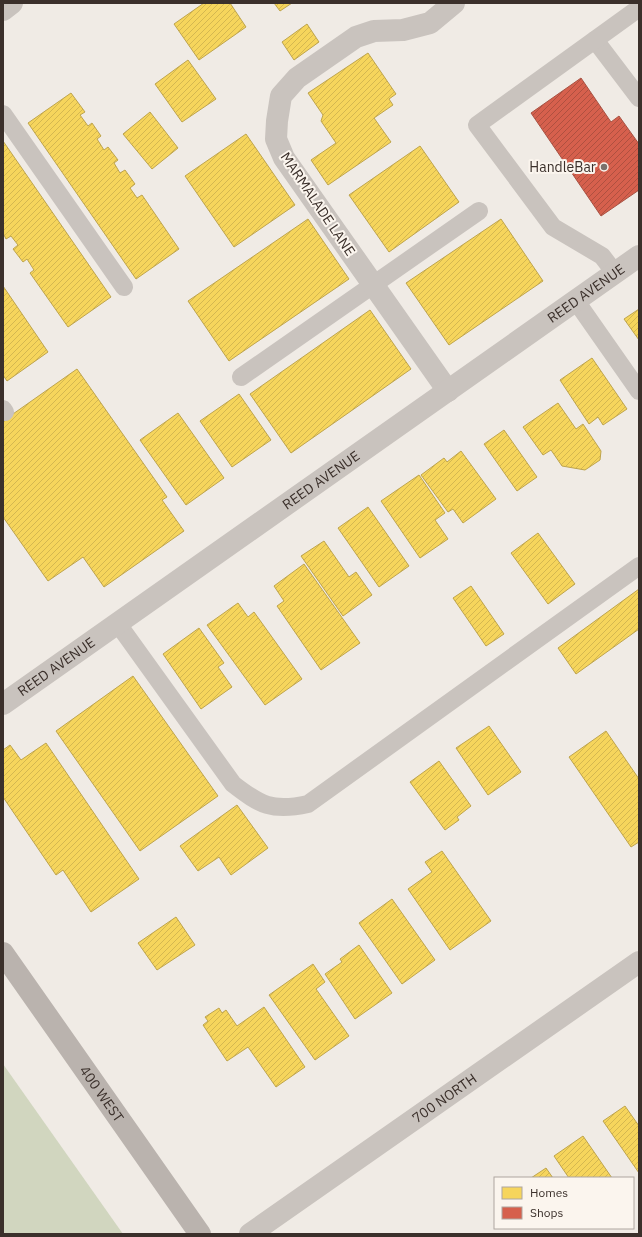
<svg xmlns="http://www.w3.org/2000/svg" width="642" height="1237" viewBox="0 0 642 1237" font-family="'IBM Plex Sans',sans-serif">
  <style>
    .green { fill: #d1d6bf }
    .homes { fill: url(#homes-hatch); stroke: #bea44d }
    .shops { fill: url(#shops-hatch); stroke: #a85243 }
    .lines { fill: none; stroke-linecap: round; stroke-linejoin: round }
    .lane { stroke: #c9c3be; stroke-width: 18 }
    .street { stroke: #c9c3be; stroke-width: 22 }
    .secondary { stroke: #bab3ae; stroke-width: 22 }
    .poi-dot { fill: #7a716c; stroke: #fbf5ee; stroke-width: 1.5 }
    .labels { text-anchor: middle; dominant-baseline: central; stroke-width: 4; stroke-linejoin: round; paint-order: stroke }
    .poi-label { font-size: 14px; fill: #3b302b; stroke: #fbf5ee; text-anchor: end }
    .street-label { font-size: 14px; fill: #3b302b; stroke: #fbf5ee }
  </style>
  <defs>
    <pattern id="homes-hatch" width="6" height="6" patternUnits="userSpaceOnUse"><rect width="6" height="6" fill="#f6d55c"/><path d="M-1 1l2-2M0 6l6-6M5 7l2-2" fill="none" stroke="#d4b750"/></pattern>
    <pattern id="shops-hatch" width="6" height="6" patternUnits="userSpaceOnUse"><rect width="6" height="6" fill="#d6604d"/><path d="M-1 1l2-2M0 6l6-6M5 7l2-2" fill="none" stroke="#af5040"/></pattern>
  </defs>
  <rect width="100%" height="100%" fill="#f0ebe5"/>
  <path class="green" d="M3,1064L123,1234H3Z"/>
  <g class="homes">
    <path d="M204,3H230L246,27L199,60L174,24Z"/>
    <path d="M274,3H292L280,11Z"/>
    <path d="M307,24L319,42L294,60L282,42Z"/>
    <path d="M368,53L396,94L389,99L393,105L374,118L391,142L328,185L311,160L336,143L321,121L323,115L308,93Z"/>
    <path d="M188,60L216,99L182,122L155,84Z"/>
    <path d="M71,93L85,112L80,115L88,126L92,123L101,136L97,139L104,150L108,147L118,160L114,163L120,173L125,170L135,184L130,188L137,198L142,195L179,249L136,279L28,123Z"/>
    <path d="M150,112L178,148L152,169L123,134Z"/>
    <path d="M246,134L295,205L234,247L185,176Z"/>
    <path d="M3,141L111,297L68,327L30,273L34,270L27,259L23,262L13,249L18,245L11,236L6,239L3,233Z"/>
    <path d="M420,146L459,202L389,252L349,195Z"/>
    <path d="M308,219L349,279L229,361L188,301Z"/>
    <path d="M501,219L543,281L449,345L406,283Z"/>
    <path d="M3,286L48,352L7,381L3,375Z"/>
    <path d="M639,309V340L624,319Z"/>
    <path d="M370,310L411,369L291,453L250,394Z"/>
    <path d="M592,358L627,409L603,425L598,417L589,424L560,380Z"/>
    <path d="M77,369L167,497L162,500L184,531L104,587L83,557L48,581L3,517V421Z"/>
    <path d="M239,394L271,440L232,467L200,421Z"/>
    <path d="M558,403L576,429L583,424L601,451L600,460L585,470L562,466L551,450L543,455L523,427Z"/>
    <path d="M178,413L224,478L186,505L140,440Z"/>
    <path d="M504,430L537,477L517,491L484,444Z"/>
    <path d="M461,451L496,499L463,523L453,509L448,512L421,475L444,458L447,462Z"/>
    <path d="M419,475L445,513L435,520L448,539L420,558L381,501Z"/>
    <path d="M368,507L409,566L379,587L338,528Z"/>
    <path d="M538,533L575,584L548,604L511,553Z"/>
    <path d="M324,541L349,577L356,572L372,595L343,616L301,556Z"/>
    <path d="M304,564L360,643L321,670L277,606L284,601L274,586Z"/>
    <path d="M471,586L504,634L486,646L453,598Z"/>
    <path d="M639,589V629L576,674L558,648Z"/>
    <path d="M238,603L248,617L254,612L302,679L265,705L207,625Z"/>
    <path d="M199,628L224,663L218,667L232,687L201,709L163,654Z"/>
    <path d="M133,676L218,796L140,851L56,731Z"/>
    <path d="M489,726L521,772L488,795L456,748Z"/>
    <path d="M606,731L639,779V842L631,847L569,757Z"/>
    <path d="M46,743L139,879L91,912L63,870L56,875L3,797V750L10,745L21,760Z"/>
    <path d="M439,761L471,806L457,817L459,820L445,830L410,782Z"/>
    <path d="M237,805L268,848L231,875L219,857L198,871L180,846Z"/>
    <path d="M442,851L491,921L450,950L408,889L432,872L425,862Z"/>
    <path d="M392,899L435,960L402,984L359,923Z"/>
    <path d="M176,917L195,945L157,970L138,943Z"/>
    <path d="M359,945L392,993L355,1019L325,974L342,962L340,959Z"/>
    <path d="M313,964L325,982L316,989L349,1036L315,1060L269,995Z"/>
    <path d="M264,1007L305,1067L276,1087L248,1047L227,1061L203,1025L208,1021L205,1017L219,1008L222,1013L226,1010L237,1026Z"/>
    <path d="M625,1106L639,1126V1173L603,1121Z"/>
    <path d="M583,1136L612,1178H569L554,1156Z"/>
    <path d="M546,1168L553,1178H531Z"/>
  </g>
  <path class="shops" d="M581,78L611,122L619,116L639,144V190L601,216L531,113Z"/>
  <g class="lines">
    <g class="lane">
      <path d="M595,40L639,98"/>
      <path d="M3,114L124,287"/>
      <path d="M615,273L602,256L553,227L477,125L639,8"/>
      <path d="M576,301L639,391"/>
      <path d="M241,377L479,211"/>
      <path d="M3,409L5,412"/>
      <path d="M118,624L233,784C260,805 272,812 308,804L639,566"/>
    </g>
    <g class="street">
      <path d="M3,10L12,3"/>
      <path d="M448,391L284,158L276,139L277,121L281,96L297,78L356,37L374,31L403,30L430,23L454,3"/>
      <path id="s1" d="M3,704L639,256"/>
      <path id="s2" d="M250,1234L639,962"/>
    </g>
    <path class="secondary" id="s3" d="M3,953L200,1234"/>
  </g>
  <circle class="poi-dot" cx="604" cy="167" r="4"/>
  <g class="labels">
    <g class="poi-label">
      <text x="596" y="167">HandleBar</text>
    </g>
    <g class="street-label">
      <text transform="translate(318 204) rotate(56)">MARMALADE LANE</text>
      <text stroke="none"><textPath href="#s1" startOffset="713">REED AVENUE</textPath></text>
      <text stroke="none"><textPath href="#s1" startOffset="389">REED AVENUE</textPath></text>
      <text stroke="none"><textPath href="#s1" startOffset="65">REED AVENUE</textPath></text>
      <text stroke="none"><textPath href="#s3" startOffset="172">400 WEST</textPath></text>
      <text stroke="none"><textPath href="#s2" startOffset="237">700 NORTH</textPath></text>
    </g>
  </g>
  <rect width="642" height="1237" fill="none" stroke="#3b302b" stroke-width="8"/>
  <rect x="494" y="1177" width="140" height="52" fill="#fbf5ee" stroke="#aea6a0"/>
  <rect x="502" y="1187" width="20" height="12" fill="#f6d55c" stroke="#aea6a0"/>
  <text x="530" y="1197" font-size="12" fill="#3b302b">Homes</text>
  <rect x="502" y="1207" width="20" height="12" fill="#d6604d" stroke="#aea6a0"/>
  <text x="530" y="1217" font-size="12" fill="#3b302b">Shops</text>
</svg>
